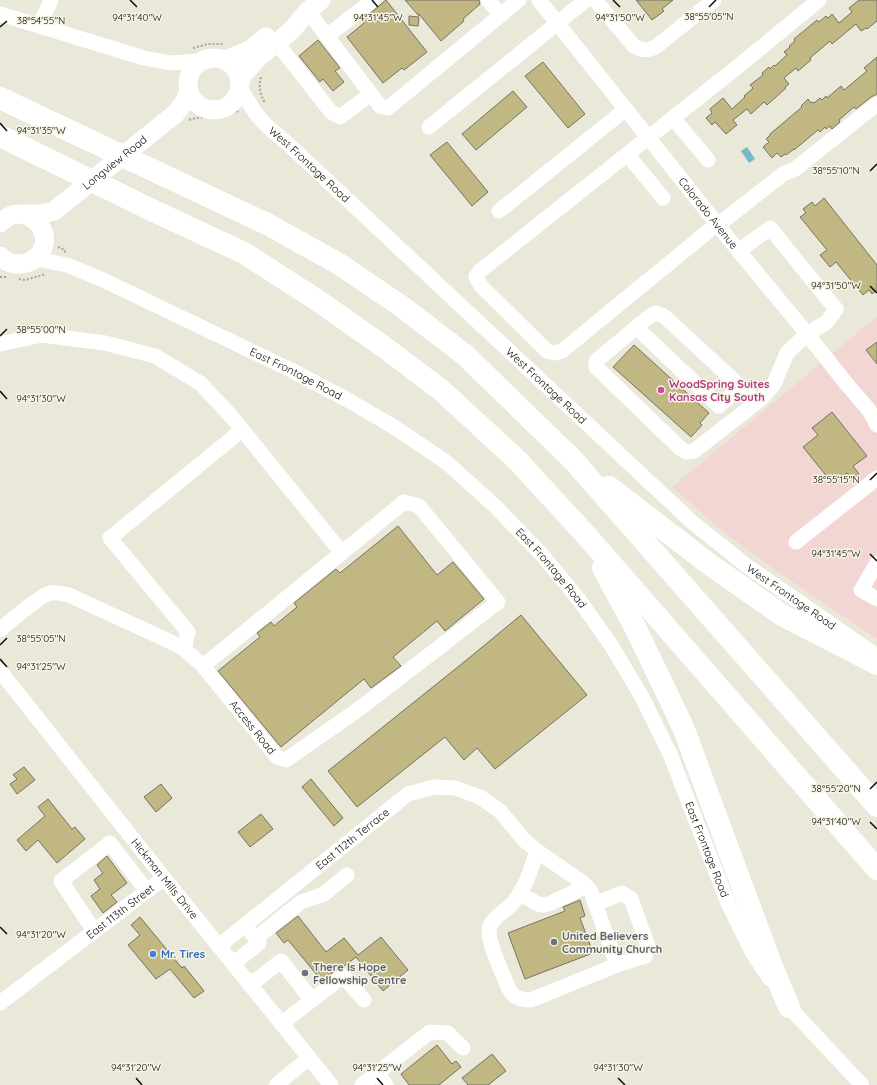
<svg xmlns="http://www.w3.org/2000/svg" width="877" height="1085" viewBox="0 0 877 1085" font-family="Quicksand,sans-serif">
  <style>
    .commercial { fill: #f1d6d3 }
    .water { fill: #77b9ca }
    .building { fill: #c0b782; stroke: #767366 }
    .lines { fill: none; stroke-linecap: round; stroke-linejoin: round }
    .path { stroke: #a6a598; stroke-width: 2; stroke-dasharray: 2 2; stroke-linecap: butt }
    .minor { stroke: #fff; stroke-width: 15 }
    .major { stroke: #fff; stroke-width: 19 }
    .highway { stroke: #fff; stroke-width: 22 }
    .ticks { fill: none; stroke: #0e0d08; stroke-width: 1.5 }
    .hotel-dot { fill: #d1479c; stroke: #f7f5e6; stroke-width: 1.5 }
    .worship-dot { fill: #6b7280; stroke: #f7f5e6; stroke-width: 1.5 }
    .shop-dot { fill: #3f7fe0; stroke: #f7f5e6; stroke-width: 1.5 }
    .labels { text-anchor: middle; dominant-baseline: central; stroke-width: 3; stroke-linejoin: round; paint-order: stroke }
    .street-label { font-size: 11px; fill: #0e0d08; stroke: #f7f5e6 }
    .hotel-label { font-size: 11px; font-weight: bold; fill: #b23c85; stroke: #f7f5e6; text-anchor: start }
    .worship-label { font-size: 11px; font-weight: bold; fill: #5b616d; stroke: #f7f5e6; text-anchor: start }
    .shop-label { font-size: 11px; font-weight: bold; fill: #366cbe; stroke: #f7f5e6; text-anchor: start }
    .ticks-label { font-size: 10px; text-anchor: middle; fill: #0e0d08; stroke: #f7f5e6; stroke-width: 3; stroke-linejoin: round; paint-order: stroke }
  </style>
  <rect width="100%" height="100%" fill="#eae8d8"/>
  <path class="commercial" d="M877,316V639L775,570L726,534L672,487Z"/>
  <path class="water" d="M747,147L755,159L749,163L741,151Z"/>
  <g class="building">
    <path d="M386,0L427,52L404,70L402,68L383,83L347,37L364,23L362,20Z"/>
    <path d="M405,0H479L480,4L463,19L464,21L441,41L419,14V16Z"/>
    <path d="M636,0H673L662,9L664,11L652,20Z"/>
    <path d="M859,0H877V21L867,29L866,28L861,31L856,24L832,44L830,41L810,58L811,60L798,71L796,68L784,78L789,84L785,87L786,88L776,97L767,105L764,102L751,114L747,109L733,120L737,125L726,134L715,122L712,125L706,118L712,113L710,109L723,98L732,109L745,97L744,96L753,88L750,85L763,75L762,73L769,67L770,69L774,65L775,66L787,55L784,52L790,47L789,46L795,41L794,39L817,20L819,22L826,16L828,18L832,14L839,23L852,12L849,8Z"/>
    <path d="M409,16L419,17L418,26L409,25Z"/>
    <path d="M318,40L340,68L335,71L344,82L333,91L323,79L320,82L299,56Z"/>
    <path d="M877,57V94L871,97L856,109L854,107L839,120L840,122L832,129L830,126L826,129L825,127L820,132L818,130L794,150V149L786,155L785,154L781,157L777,153L772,158L763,147L769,142L766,139L770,135V134L802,107L801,106L808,99L811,103L813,102L814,103L820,98L822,100L826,96L827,98L841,86L844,90L867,71L864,68Z"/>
    <path d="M543,62L585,114L568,128L525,76Z"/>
    <path d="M513,91L527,107L476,150L462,134Z"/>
    <path d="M447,142L488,192L472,206L430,155Z"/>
    <path d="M824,198L877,265V290L872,294L869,290L863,295L836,262L830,267L820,255L827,250L800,217L806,213L803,209L812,202L815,206Z"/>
    <path d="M877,342V364L866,350Z"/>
    <path d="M634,345L709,413L700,423L702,425L691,437L613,367Z"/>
    <path d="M832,412L867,456L853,466L859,474L852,479L847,473L833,484L803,447L818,435L812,428Z"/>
    <path d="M398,526L437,575L453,562L484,599L445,631L437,621L393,657L401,666L371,688L364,679L281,747L218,671L260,637L257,633L271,622L274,626L297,607L294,603L336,569L340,573Z"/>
    <path d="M521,615L587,695L495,769L477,748L464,760L445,737L357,807L328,771L469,658Z"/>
    <path d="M24,767L35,780L17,794L10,784L17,779L13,775Z"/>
    <path d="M311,779L343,818L334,826L302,787Z"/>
    <path d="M161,784L172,798L156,812L144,797Z"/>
    <path d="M48,799L72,829L75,827L85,839L57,863L38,840L26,851L17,840L45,816L38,807Z"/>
    <path d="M261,814L273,829L250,847L238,832Z"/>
    <path d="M107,856L127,883L111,895L117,902L103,913L91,896L100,889L94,880L103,873L97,865Z"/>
    <path d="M580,900L585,916L580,918L593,953L525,979L508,933L565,911L563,907Z"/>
    <path d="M298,916L326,952L344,938L358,955L381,937L408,970L383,991L356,957L343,967L337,969L322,981L288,940L284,943L276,933Z"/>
    <path d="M140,917L182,968L184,966L204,991L194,998L170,969L156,979L128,945L140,935L131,925Z"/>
    <path d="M437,1045L452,1064L456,1061L461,1067L439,1085H409L401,1074Z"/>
    <path d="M492,1054L506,1071L488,1085H468L462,1078Z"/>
  </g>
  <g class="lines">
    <g class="path">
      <path d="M193,48L208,44H224"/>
      <path d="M261,77C258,88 260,93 265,103"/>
      <path d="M189,120C203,115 212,119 225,116C231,115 234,111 240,111"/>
      <path d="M58,247L65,250V253"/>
      <path d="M0,277H7"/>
      <path d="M19,279L25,280L46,274"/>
    </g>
    <g class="minor">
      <path d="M488,0L501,15"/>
      <path id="s1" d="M539,0L728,238L799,324L845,382L869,410L877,425"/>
      <path d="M595,0L634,46C644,51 648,51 657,46L714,0"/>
      <path d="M308,11L380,106L388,108L519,0"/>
      <path d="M0,14L144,58L171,63L200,61"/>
      <path d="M39,26L51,0"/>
      <path d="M327,36L373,0"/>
      <path d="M277,43L331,112L340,117L371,94"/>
      <path id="s2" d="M240,88L256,114L268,127L288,144L692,522L747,566L871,652"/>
      <path d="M673,118L708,160"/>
      <path d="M429,127L586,0"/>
      <path d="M627,154L663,198"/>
      <path d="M499,211L626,109"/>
      <path d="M717,224L562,351L555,353L547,351L481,286L476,277L480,271L741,64L819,0"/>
      <path d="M718,225L783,174L795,169L877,104"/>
      <path d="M739,251L770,228L836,309L827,322L807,334L787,353L774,384L762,398L694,451L686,452L680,448L596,367V361L650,316L657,313L665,317L757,402"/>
      <path id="s3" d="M35,259L67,265L101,279L291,370L346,399L394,427L446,462L495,506L543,556L580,601L611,645L642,697L670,754L728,903L752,952L770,979"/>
      <path d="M636,327L719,406L740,387"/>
      <path d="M0,344L42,335L105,343L155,356L200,383L231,416L342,553"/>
      <path d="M796,542L877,478"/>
      <path d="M877,563L861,590L877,599"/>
      <path id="s4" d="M0,630C9,622 41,595 50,593C56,592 63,594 69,595L171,642L184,649L203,666L277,757L286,760L359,709L498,602L419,506L404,502L203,666"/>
      <path d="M184,649L188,632L110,538L242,430"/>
      <path id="s5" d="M0,671L164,878L331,1085"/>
      <path d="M537,851C531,870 525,889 512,904C505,912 489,919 489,931C488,943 503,974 508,987C513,997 519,1000 531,1000L617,965L645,956L648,946L631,899L622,893L595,904"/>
      <path d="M520,894L538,904L544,905L551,903L578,890L583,883"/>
      <path d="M94,931L61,881L110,843L147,891"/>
      <path d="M256,938L301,902L324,894L347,875"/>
      <path id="s6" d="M219,946L408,794L434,787L455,788L480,797L500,811L524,840L537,851L583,883L588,888L591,892L617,965"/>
      <path d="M233,964L259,943L252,934"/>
      <path d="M250,985L281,961L312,1000"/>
      <path d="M784,999L789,1007L862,1085"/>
      <path id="s7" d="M0,1003L164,878"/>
      <path d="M281,1024L343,976L364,1000"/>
      <path d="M377,1073L386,1085"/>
      <path d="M276,1085L309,1058"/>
      <path d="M362,1085L430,1032L448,1033L463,1048"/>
    </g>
    <g class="major">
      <circle cx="214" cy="84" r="26"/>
      <path d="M225,60L236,56L251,49L266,37"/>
      <path d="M239,79L259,57L291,31L308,11L321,0"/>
      <path id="s8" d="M23,214H42L54,211L175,114L183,104L189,92"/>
      <path d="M0,223C7,216 16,212 25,215C32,217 36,220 40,226C57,251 22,278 0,256"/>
    </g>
    <g class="highway">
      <path d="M0,98L269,225L339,264L401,306L465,355L573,460L877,806"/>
      <path d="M0,136L158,213L244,253L317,300L384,347L441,390L516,459L586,535L877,869"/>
      <path d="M609,487L709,564L782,615L877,664"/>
      <path d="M603,568L636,629L683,727L771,964L789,1007"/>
    </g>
  </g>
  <path class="ticks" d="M130,0L137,7M372,0L378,7M613,0L620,7M709,7L716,0M0,27L7,21M0,123L7,131M870,171L877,164M870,286L877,293M0,336L7,329M0,391L7,399M870,480L877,473M870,554L877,561M0,645L7,638M0,659L7,667M870,789L877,782M870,822L877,829M0,927L7,934M136,1078L142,1085M377,1078L383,1085M618,1078L625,1085"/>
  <circle class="hotel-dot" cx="661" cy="390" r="4"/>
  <g class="worship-dot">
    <circle cx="554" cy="942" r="4"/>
    <circle cx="305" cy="973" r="4"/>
  </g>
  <circle class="shop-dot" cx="153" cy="954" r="4"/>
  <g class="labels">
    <g class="street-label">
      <text stroke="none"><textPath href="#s8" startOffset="109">Longview Road</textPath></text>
      <text stroke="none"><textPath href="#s2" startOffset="104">West Frontage Road</textPath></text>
      <text stroke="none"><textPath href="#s1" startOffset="272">Colorado Avenue</textPath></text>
      <text stroke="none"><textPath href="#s3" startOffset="286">East Frontage Road</textPath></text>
      <text stroke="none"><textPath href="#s2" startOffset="428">West Frontage Road</textPath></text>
      <text stroke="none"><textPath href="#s3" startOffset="610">East Frontage Road</textPath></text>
      <text stroke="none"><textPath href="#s2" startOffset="752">West Frontage Road</textPath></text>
      <text stroke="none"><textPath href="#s4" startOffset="313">Access Road</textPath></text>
      <text stroke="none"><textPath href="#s6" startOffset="171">East 112th Terrace</textPath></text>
      <text stroke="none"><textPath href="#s3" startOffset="934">East Frontage Road</textPath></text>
      <text stroke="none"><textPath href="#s5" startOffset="265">Hickman Mills Drive</textPath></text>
      <text stroke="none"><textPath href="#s7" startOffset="151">East 113th Street</textPath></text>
    </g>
    <g class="hotel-label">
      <text x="669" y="384">WoodSpring Suites<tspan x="669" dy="13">Kansas City South</tspan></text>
    </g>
    <g class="worship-label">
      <text x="562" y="936">United Believers<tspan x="562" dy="13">Community Church</tspan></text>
      <text x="313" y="967">There Is Hope<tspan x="313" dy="13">Fellowship Centre</tspan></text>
    </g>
    <g class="shop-label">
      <text x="161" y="954">Mr. Tires</text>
    </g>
  </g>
  <g class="ticks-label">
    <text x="709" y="20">38°55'05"N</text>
    <text x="137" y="21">94°31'40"W</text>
    <text x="378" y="21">94°31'45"W</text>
    <text x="620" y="21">94°31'50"W</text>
    <text x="41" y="24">38°54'55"N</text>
    <text x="41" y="134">94°31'35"W</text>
    <text x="836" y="174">38°55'10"N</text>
    <text x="836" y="289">94°31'50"W</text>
    <text x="41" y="333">38°55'00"N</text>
    <text x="41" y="402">94°31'30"W</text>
    <text x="836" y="483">38°55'15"N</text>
    <text x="836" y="557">94°31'45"W</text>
    <text x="41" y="642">38°55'05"N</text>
    <text x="41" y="670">94°31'25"W</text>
    <text x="836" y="792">38°55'20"N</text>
    <text x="836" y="825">94°31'40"W</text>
    <text x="41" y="938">94°31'20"W</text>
    <text x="136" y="1071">94°31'20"W</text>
    <text x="377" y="1071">94°31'25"W</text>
    <text x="618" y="1071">94°31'30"W</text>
  </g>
</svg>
